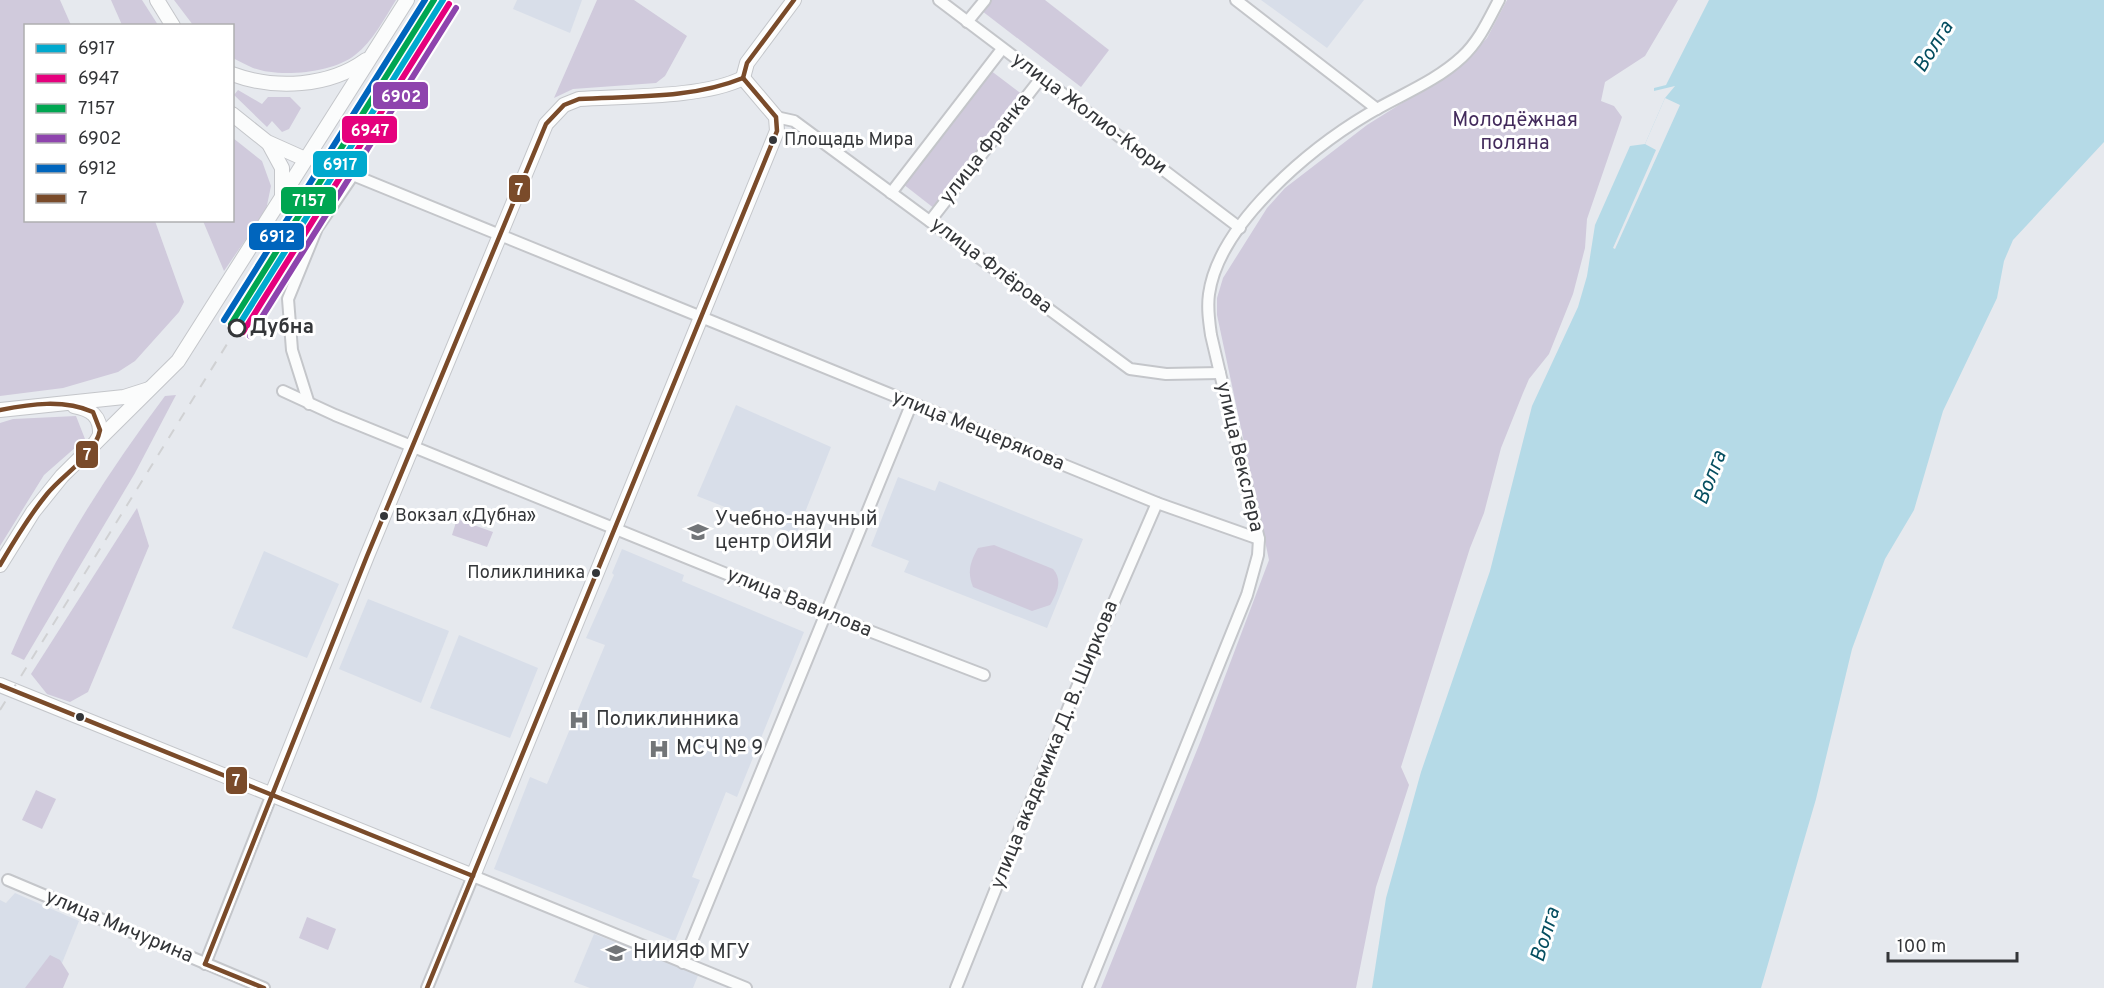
<svg xmlns="http://www.w3.org/2000/svg" width="2104" height="988" viewBox="0 0 2104 988" font-family="Overpass,sans-serif">
  <style>
    .built { fill: #d8dee9 }
    .green { fill: #d0cadc }
    .water { fill: #b5dae7 }
    .pier { fill: #e6e9ee }
    .lines { fill: none; stroke-linecap: round; stroke-linejoin: round }
    .minor-casing { stroke: #c4c6ca; stroke-width: 14 }
    .major-casing { stroke: #c4c6ca; stroke-width: 16 }
    .minor { stroke: #fbfcfc; stroke-width: 10 }
    .major { stroke: #fbfcfc; stroke-width: 14 }
    .rail { stroke: #d0d1d3; stroke-width: 2; stroke-dasharray: 10 10; stroke-linecap: butt }
    .bus-1-casing { stroke: #fff; stroke-width: 9 }
    .bus-1 { stroke: #7a4b2a; stroke-width: 4.5 }
    .rail-1-casing { stroke: #fff; stroke-width: 10 }
    .rail-2-casing { stroke: #fff; stroke-width: 10 }
    .rail-3-casing { stroke: #fff; stroke-width: 10 }
    .rail-4-casing { stroke: #fff; stroke-width: 10 }
    .rail-5-casing { stroke: #fff; stroke-width: 10 }
    .rail-1 { stroke: #00a9ce; stroke-width: 6 }
    .rail-2 { stroke: #e5007d; stroke-width: 6 }
    .rail-3 { stroke: #00a651; stroke-width: 6 }
    .rail-4 { stroke: #8e44ad; stroke-width: 6 }
    .rail-5 { stroke: #0065bd; stroke-width: 6 }
    .bus-dot { fill: #343639; stroke: #fff; stroke-width: 2 }
    .stop-dot { fill: #fff; stroke: #343639; stroke-width: 3 }
    .labels { text-anchor: middle; dominant-baseline: central; stroke-width: 6; stroke-linejoin: round; paint-order: stroke }
    .bus-label { font-size: 18px; fill: #343639; stroke: #fff; text-anchor: start }
    .street-label { font-size: 20px; fill: #343639; stroke: #fff }
    .park-label { font-size: 20px; fill: #432b5c; stroke: #fff }
    .stop-label { font-size: 20px; font-weight: bold; fill: #343639; stroke: #fff; text-anchor: start }
    .poi-label { font-size: 20px; fill: #343639; stroke: #fff; text-anchor: start }
    .water-label { font-size: 21px; font-style: italic; fill: #054e60; stroke: #fff }
    .line-badge { stroke: #fff; stroke-width: 2 }
    .badge-label { font-size: 16px; text-anchor: middle; font-weight: bold; fill: #fff }
  </style>
  <rect width="100%" height="100%" fill="#e6e9ee"/>
  <g class="built">
    <path d="M517,0H582L570,33L513,9Z"/>
    <path d="M1261,0H1364L1327,48Z"/>
    <path d="M736,405L831,447L796,535L697,496Z"/>
    <path d="M898,477L935,491L939,481L1083,539L1047,628L904,572L909,561L871,546Z"/>
    <path d="M622,549L684,575L682,581L804,632L737,797L726,792L692,877L700,880L675,941L494,869L530,777L547,784L605,645L586,638L614,575L612,573Z"/>
    <path d="M264,551L339,584L307,658L232,628Z"/>
    <path d="M368,599L449,631L421,703L339,669Z"/>
    <path d="M459,635L538,668L510,738L430,708Z"/>
    <path d="M15,893L79,921L52,988H0V900L6,903Z"/>
    <path d="M594,934L699,973L693,988H590L574,982Z"/>
  </g>
  <g class="green">
    <path d="M0,0H60L71,25L26,26V220L155,221L184,302L179,312L135,361L118,372L63,388L0,396Z"/>
    <path d="M111,0H142L158,25H122Z"/>
    <path d="M174,0H396C384,19 373,41 355,55C333,73 279,78 253,68C246,65 239,61 233,58L232,26L193,25Z"/>
    <path d="M597,0H634L687,36L665,76L656,83L573,89L554,98Z"/>
    <path d="M991,0H1045L1109,50L1081,87L982,11Z"/>
    <path d="M1507,0H1678L1645,56L1605,82L1601,101L1614,106L1622,117L1587,219L1585,248L1573,294L1549,354L1529,379L1523,393L1501,448L1484,513L1470,548L1401,767L1409,785L1376,887L1356,988H1101L1201,740L1269,560L1217,315V298L1223,278L1267,208L1285,188L1367,125L1461,66L1487,38Z"/>
    <path d="M990,70L1023,95L935,209L903,184Z"/>
    <path d="M238,90L262,104L268,97H290L301,108L289,129L282,132L272,121L267,127L234,95Z"/>
    <path d="M233,138L262,161L271,186L266,210L224,271L203,221L232,220Z"/>
    <path d="M176,395L135,473L24,660L11,654C50,562 105,476 165,396Z"/>
    <path d="M76,416L85,439L44,475L0,546V423L13,419Z"/>
    <path d="M137,508L149,546L88,692L70,702L47,694L31,674Z"/>
    <path d="M457,519L493,532L487,547L452,535Z"/>
    <path d="M994,545L1053,569C1063,580 1057,593 1050,605L1032,611L973,587C967,572 970,562 978,548Z"/>
    <path d="M36,790L56,799L42,829L22,820Z"/>
    <path d="M307,917L336,929L328,950L299,938Z"/>
    <path d="M50,955L60,960L69,974L63,988H25Z"/>
  </g>
  <path class="water" d="M1709,0H2104V142L2013,240L2004,261L1997,298L1943,411L1914,510L1885,559L1852,649L1816,799L1761,988H1372L1386,898L1421,772L1490,571L1532,406L1578,307L1587,276L1595,225L1630,146L1645,144L1665,98L1675,86L1654,91V88L1666,85Z"/>
  <path class="pier" d="M1665,98L1680,105L1615,249L1613,248L1656,150L1645,144Z"/>
  <g class="lines">
    <g class="minor-casing">
      <g id="minor">
        <path d="M939,0L1240,228"/>
        <path d="M1236,0L1377,109"/>
        <path d="M967,22L985,0"/>
        <path d="M776,117L794,121L1130,369L1166,374L1220,373"/>
        <path d="M891,193L1002,49"/>
        <path d="M930,221L1041,78"/>
        <path d="M283,391L335,415L825,614L984,675"/>
        <path d="M309,404L292,350L288,299L317,228L353,175L1157,503L1259,539"/>
        <path d="M8,880L264,988"/>
        <path d="M683,963L911,405"/>
        <path d="M205,964L272,794"/>
        <path d="M427,988L473,876L746,988"/>
        <path d="M956,988L1071,701L1157,503"/>
        <path d="M1088,988L1247,595L1258,555L1259,539L1211,335C1209,321 1207,308 1209,294C1219,223 1311,148 1368,114C1400,95 1435,82 1462,57C1479,41 1488,21 1499,0"/>
      </g>
    </g>
    <g class="major-casing">
      <g id="major">
        <path d="M157,0L173,26"/>
        <path d="M232,74C275,90 329,87 366,60"/>
        <path d="M743,78L747,63L794,0"/>
        <path d="M232,114L267,142L305,159"/>
        <path d="M269,144L282,168V195"/>
        <path d="M74,406C91,409 101,416 100,435L96,442"/>
        <path d="M0,410L124,397L149,389"/>
        <path d="M0,565L33,512L62,476L178,361L407,0"/>
        <path d="M0,685L473,876L777,131L776,117L743,78"/>
        <path d="M272,794L367,556L546,124L564,105L579,99C625,96 704,98 743,78"/>
      </g>
    </g>
    <use href="#minor" class="minor"/>
    <use href="#major" class="major"/>
    <path class="rail" d="M0,710L237,328"/>
    <g class="bus-1-casing">
      <g id="bus-1">
        <path d="M743,78L747,63L794,0"/>
        <path d="M0,410C31,404 63,399 93,412L100,430C95,456 63,474 47,494C29,516 14,541 0,565"/>
        <path d="M0,685L473,876"/>
        <path d="M205,964L367,556L546,124L564,105L579,99C634,96 691,99 743,78"/>
        <path d="M205,964L264,988"/>
        <path d="M427,988L777,131L776,117L743,78"/>
      </g>
    </g>
    <use href="#bus-1" class="bus-1"/>
    <g class="rail-1-casing">
      <path id="rail-1" d="M237,328L443,0"/>
    </g>
    <g class="rail-2-casing">
      <path id="rail-2" d="M243,332L449,4"/>
    </g>
    <g class="rail-3-casing">
      <path id="rail-3" d="M231,324L434,0"/>
    </g>
    <g class="rail-4-casing">
      <path id="rail-4" d="M250,336L456,8"/>
    </g>
    <g class="rail-5-casing">
      <path id="rail-5" d="M224,320L425,0"/>
    </g>
    <use href="#rail-1" class="rail-1"/>
    <use href="#rail-2" class="rail-2"/>
    <use href="#rail-3" class="rail-3"/>
    <use href="#rail-4" class="rail-4"/>
    <use href="#rail-5" class="rail-5"/>
  </g>
  <defs>
    <g id="university-bare" transform="scale(1.62)"><path d="M0-5L7-2L0 1L-7-2ZM-4 1L0 2.5L4 1V4Q0 6-4 4Z" fill="#727578" stroke="#fff" stroke-width="2.5" paint-order="stroke"/></g>
    <g id="hospital-bare" transform="scale(1.62)"><path d="M-5-5h3v3.5h4V-5h3V5h-3V1.5h-4V5h-3Z" fill="#727578" stroke="#fff" stroke-width="2.5" paint-order="stroke"/></g>
  </defs>
  <g fill-rule="evenodd">
    <use href="#university-bare" x="698" y="532"/>
    <use href="#hospital-bare" x="579" y="720"/>
    <use href="#hospital-bare" x="659" y="749"/>
    <use href="#university-bare" x="616" y="953"/>
  </g>
  <g class="bus-dot">
    <circle cx="773" cy="140" r="5"/>
    <circle cx="384" cy="516" r="5"/>
    <circle cx="596" cy="573" r="5"/>
    <circle cx="80" cy="717" r="5"/>
  </g>
  <circle class="stop-dot" cx="237" cy="328" r="8"/>
  <g class="labels">
    <g class="bus-label">
      <text x="784" y="140">Площадь Мира</text>
      <text x="395" y="516">Вокзал «Дубна»</text>
      <text x="585" y="573" text-anchor="end">Поликлиника</text>
    </g>
    <g class="street-label">
      <text transform="translate(1089 114) rotate(37)">улица Жолио-Кюри</text>
      <text transform="translate(986 149) rotate(-52)">улица Франка</text>
      <text transform="translate(991 266) rotate(37)">улица Флёрова</text>
      <text transform="translate(978 431) rotate(22)">улица Мещерякова</text>
      <text transform="translate(1239 457) rotate(77)">улица Векслера</text>
      <text transform="translate(799 603) rotate(22)">улица Вавилова</text>
      <text transform="translate(1055 745) rotate(-68)">улица академика Д. В. Ширкова</text>
      <text transform="translate(119 927) rotate(23)">улица Мичурина</text>
    </g>
    <g class="park-label">
      <text x="1515" y="121">Молодёжная<tspan x="1515" dy="23">поляна</tspan></text>
    </g>
    <g class="stop-label">
      <text x="250" y="328">Дубна</text>
    </g>
    <g class="poi-label">
      <text x="715" y="520">Учебно-научный<tspan x="715" dy="23">центр ОИЯИ</tspan></text>
      <text x="596" y="720">Поликлинника</text>
      <text x="676" y="749">МСЧ № 9</text>
      <text x="633" y="953">НИИЯФ МГУ</text>
    </g>
    <g class="water-label">
      <text transform="translate(1934 47) rotate(-58)">Волга</text>
      <text transform="translate(1711 478) rotate(-69)">Волга</text>
      <text transform="translate(1546 935) rotate(-73)">Волга</text>
    </g>
  </g>
  <g class="line-badge">
    <rect x="372" y="81" width="57" height="29" rx="6" fill="#8e44ad"/>
    <rect x="341" y="115" width="57" height="29" rx="6" fill="#e5007d"/>
    <rect x="312" y="150" width="56" height="28" rx="6" fill="#00a9ce"/>
    <rect x="508" y="174" width="23" height="29" rx="6" fill="#7a4b2a"/>
    <rect x="280" y="186" width="57" height="29" rx="6" fill="#00a651"/>
    <rect x="248" y="222" width="57" height="29" rx="6" fill="#0065bd"/>
    <rect x="75" y="440" width="24" height="29" rx="6" fill="#7a4b2a"/>
    <rect x="225" y="766" width="23" height="29" rx="6" fill="#7a4b2a"/>
  </g>
  <g class="badge-label">
    <text x="401" y="102">6902</text>
    <text x="370" y="136">6947</text>
    <text x="340" y="170">6917</text>
    <text x="519" y="195">7</text>
    <text x="309" y="206">7157</text>
    <text x="277" y="242">6912</text>
    <text x="87" y="460">7</text>
    <text x="236" y="786">7</text>
  </g>
  <rect x="24" y="24" width="210" height="198" fill="#ffffff" stroke="#aeafb0" stroke-width="1.5"/>
  <rect x="36" y="44" width="30" height="9" fill="#00a9ce" stroke="#aeafb0" stroke-width="1.5"/>
  <text x="78" y="54" font-size="18" fill="#343639">6917</text>
  <rect x="36" y="74" width="30" height="9" fill="#e5007d" stroke="#aeafb0" stroke-width="1.5"/>
  <text x="78" y="84" font-size="18" fill="#343639">6947</text>
  <rect x="36" y="104" width="30" height="9" fill="#00a651" stroke="#aeafb0" stroke-width="1.5"/>
  <text x="78" y="114" font-size="18" fill="#343639">7157</text>
  <rect x="36" y="134" width="30" height="9" fill="#8e44ad" stroke="#aeafb0" stroke-width="1.5"/>
  <text x="78" y="144" font-size="18" fill="#343639">6902</text>
  <rect x="36" y="164" width="30" height="9" fill="#0065bd" stroke="#aeafb0" stroke-width="1.5"/>
  <text x="78" y="174" font-size="18" fill="#343639">6912</text>
  <rect x="36" y="194" width="30" height="9" fill="#7a4b2a" stroke="#aeafb0" stroke-width="1.5"/>
  <text x="78" y="204" font-size="18" fill="#343639">7</text>
  <path d="M1888 952v9h129v-9" fill="none" stroke="#343639" stroke-width="3"/>
  <text x="1897" y="952" font-size="18" fill="#343639" stroke="#ffffff" stroke-width="4.5" paint-order="stroke">100 m</text>
</svg>
